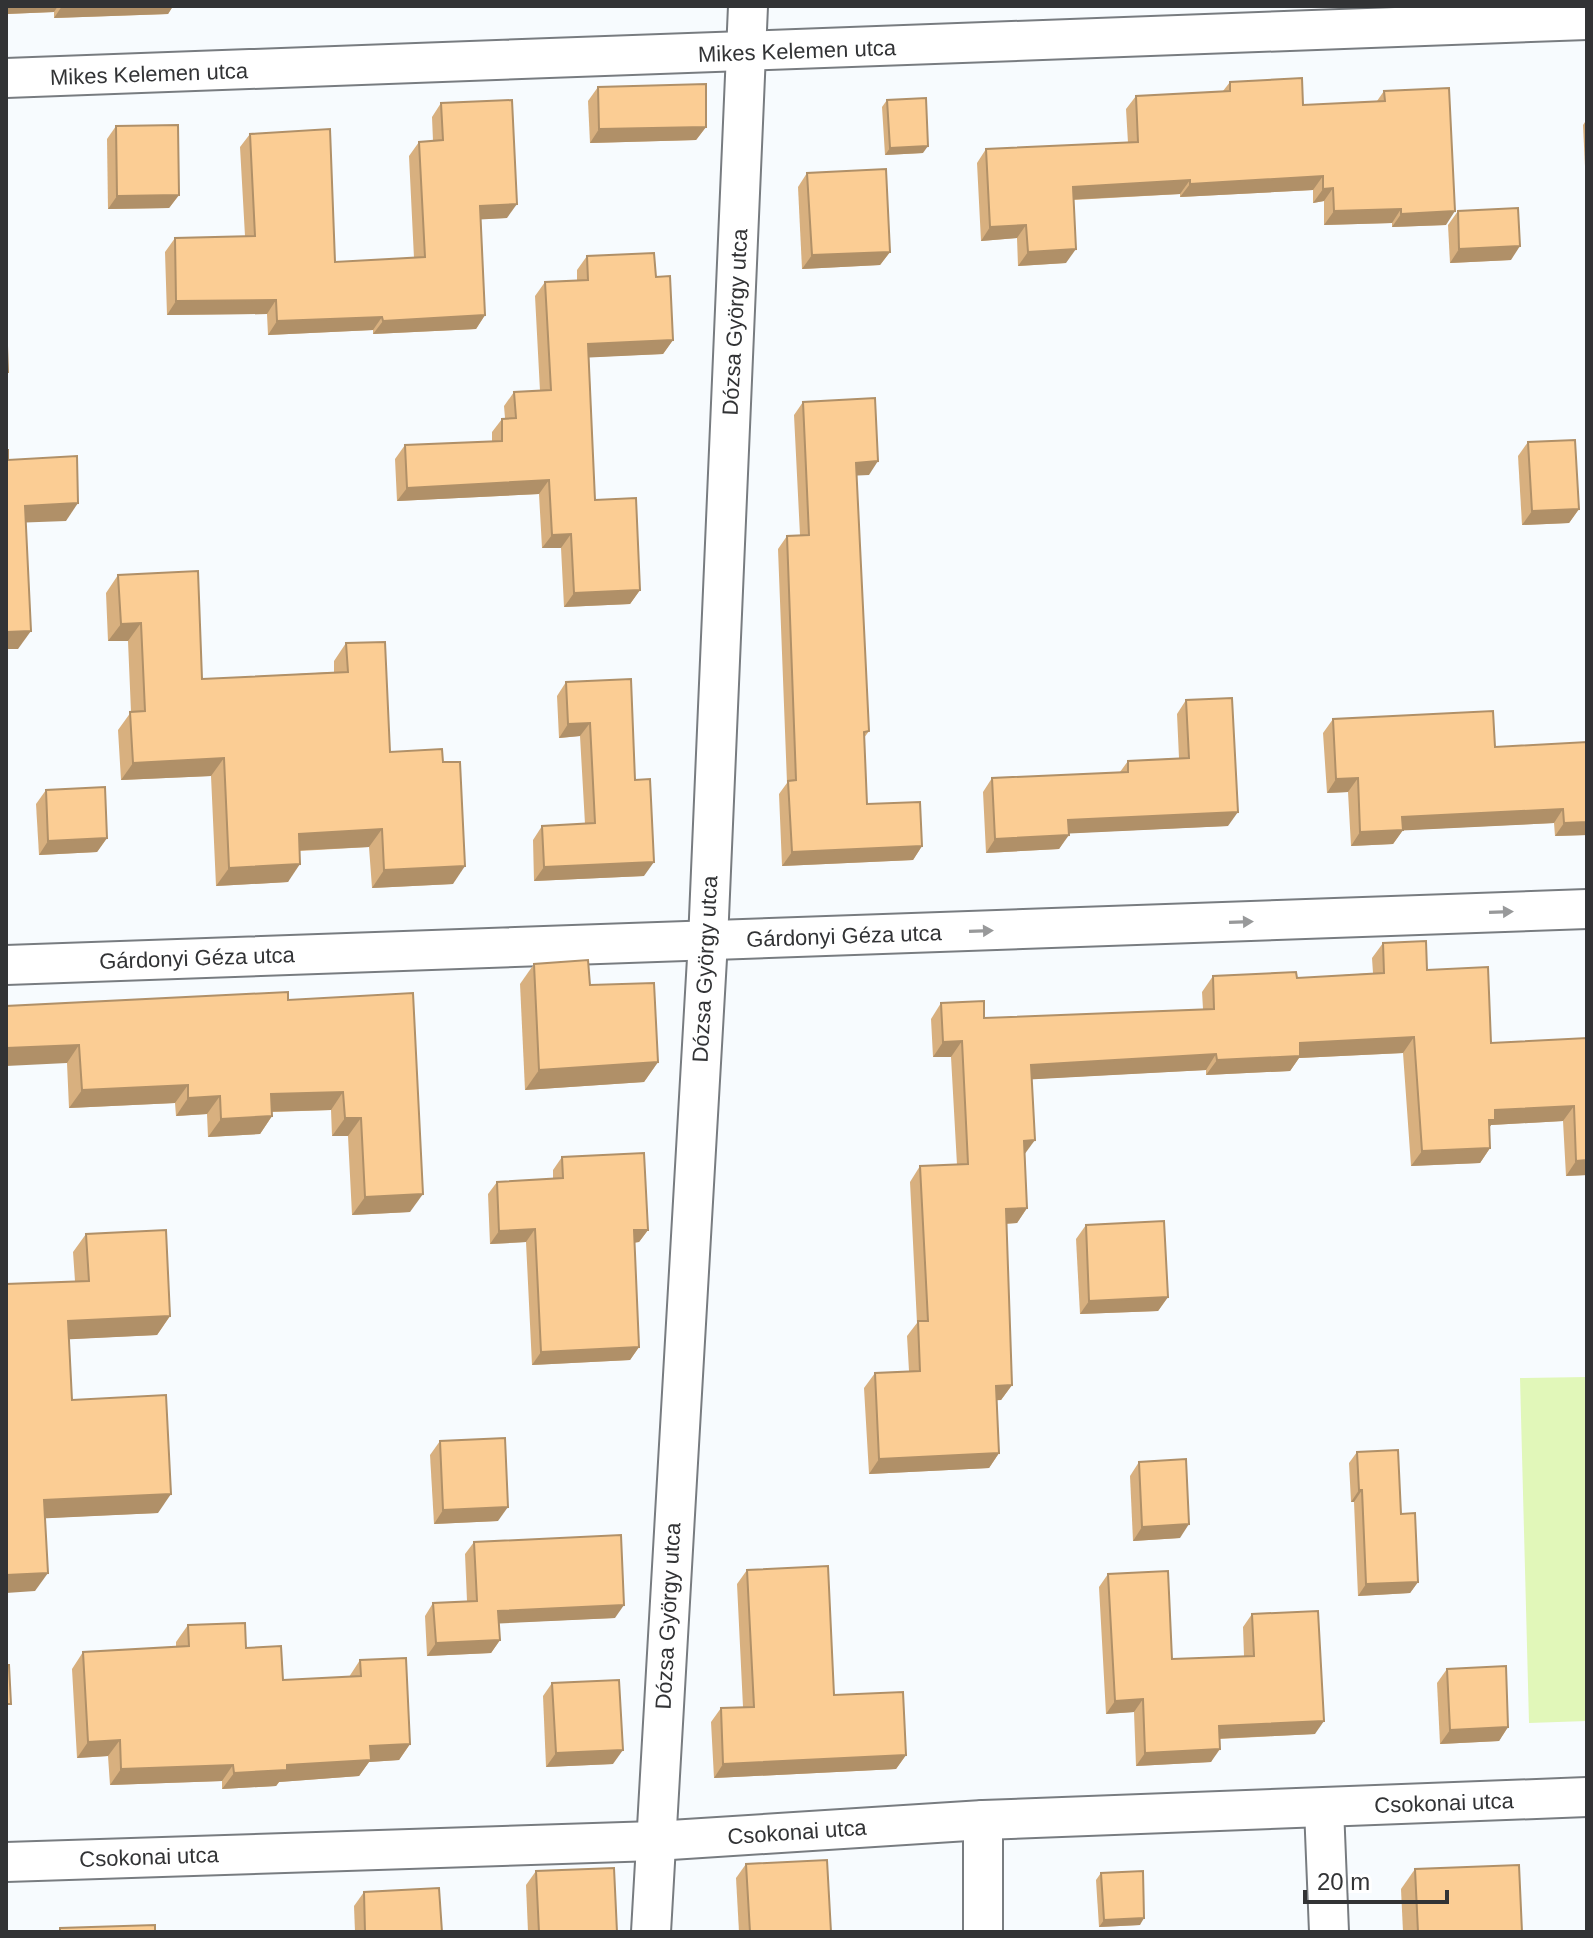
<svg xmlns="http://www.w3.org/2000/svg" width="1593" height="1938" viewBox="0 0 1593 1938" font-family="Arial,sans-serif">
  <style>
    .green { fill: #e1f7b9 }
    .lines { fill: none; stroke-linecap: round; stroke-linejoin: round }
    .minor-casing { stroke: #787c80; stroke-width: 42 }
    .minor { stroke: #fff; stroke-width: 38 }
    .wall { fill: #d8b07f }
    .shaded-wall { fill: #b09068 }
    .building { fill: #fbcd94; stroke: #b09068; stroke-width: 2 }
    .oneway { fill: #98999a }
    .labels { text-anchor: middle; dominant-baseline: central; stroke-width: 6; stroke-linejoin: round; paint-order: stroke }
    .street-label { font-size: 22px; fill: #323335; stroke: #fff }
  </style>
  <rect width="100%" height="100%" fill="#f7fbfe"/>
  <path class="green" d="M1587,1377V1721L1529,1723L1520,1378Z"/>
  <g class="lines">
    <g class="minor-casing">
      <g id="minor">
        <path d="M6,78L1587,20"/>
        <path d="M6,965L1587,909"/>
        <path d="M1324,1808L1329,1932"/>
        <path d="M6,1862L655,1841L983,1820L1587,1797"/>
        <path d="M651,1932L708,941L748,6"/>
        <path d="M983,1932V1820"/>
      </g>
    </g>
    <use href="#minor" class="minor"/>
  </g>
  <g class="wall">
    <path d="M6,6H173L168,14L54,18V12L6,14Z"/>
    <path d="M1230,82L1303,105L1377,101L1384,91L1446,225L1392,227V223L1324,225V201L1313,203V190L1180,197V194L1074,200L1066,263L1018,266L1017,238L981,241L977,163L986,149L1128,143L1126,109L1136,96L1223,91Z"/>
    <path d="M598,87L706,127L696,140L590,143L588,101Z"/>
    <path d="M887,100L923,153L885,155L882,107Z"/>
    <path d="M441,103L507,218L481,219L485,315L476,329L373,334V330L268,335L267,314L167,315L165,252L175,238L245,236L240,147L250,134L335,262L414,258L409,156L419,142L433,141L432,117Z"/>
    <path d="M1587,119V208L1583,125Z"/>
    <path d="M116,126L179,195L169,208L108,209L107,139Z"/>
    <path d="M807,173L890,252L880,265L802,269L798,187Z"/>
    <path d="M1458,211L1511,260L1450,263L1448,225Z"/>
    <path d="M587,256L656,277L673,340L663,354L589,357L595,500L640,590L630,604L564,607L561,548H542L539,494L397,501L395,459L405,445L492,442V432L502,419L505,418L504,406L514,392L540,391L535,296L545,282L577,281V270Z"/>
    <path d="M803,402L869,475H856L869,731L864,738L867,804L922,846L913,860L782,866L779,794L787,783L778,549L787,536L800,535L794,415Z"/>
    <path d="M1528,442L1579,509L1569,523L1522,525L1518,456Z"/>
    <path d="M118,575L202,679L334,672V661L346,643L390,752L453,884L372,888L369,847L300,851L288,882L216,886L211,776L121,780L118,730L131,712L128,641H108L106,593Z"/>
    <path d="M1587,671V704L1585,673Z"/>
    <path d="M566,682L635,780L644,876L534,881L533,840L542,826L585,824L580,736L559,738L557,696Z"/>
    <path d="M1186,700L1228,826L1069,833L1059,849L986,853L983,792L992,778L1120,772L1128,761L1179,758L1177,714Z"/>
    <path d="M1333,719L1495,747L1587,742V835L1555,836L1554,823L1403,830L1393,844L1351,846L1348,792L1327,793L1323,733Z"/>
    <path d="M46,790L107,838L97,852L39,855L36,804Z"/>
    <path d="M1383,943L1427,970L1491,1043L1587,1038V1175L1566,1176L1563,1121L1491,1125L1489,1128L1490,1148L1480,1163L1411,1166L1403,1053L1299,1058L1290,1071L1206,1075V1070L1031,1079L1025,1154L1027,1208L1017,1223L1006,1224L1012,1385L1001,1400H997L999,1453L989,1468L869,1474L864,1388L875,1373L909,1371L907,1336L917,1323L910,1182L920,1166L957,1165L951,1057H933L931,1019L941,1003L984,1018L1203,1009L1202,992L1213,976L1297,978L1373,973L1372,958Z"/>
    <path d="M534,964L590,985L658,1062L644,1082L525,1090L520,984Z"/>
    <path d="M413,993L410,1212L352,1215L348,1136H332L331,1110L272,1112V1116L260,1134L208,1137L207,1114L176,1116L175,1103L69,1108L67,1063L6,1006L288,1000Z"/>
    <path d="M562,1157L648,1230L639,1242L634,1243L639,1347L630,1360L532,1365L526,1242L490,1244L488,1194L497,1182L553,1179V1170Z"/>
    <path d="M1086,1225L1168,1297L1158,1311L1080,1314L1076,1239Z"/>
    <path d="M86,1234L170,1316L157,1335L69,1339L72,1400L158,1513L45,1518L35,1591L75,1281L73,1252Z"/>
    <path d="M440,1441L498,1521L434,1524L430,1455Z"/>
    <path d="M1357,1452L1418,1582L1410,1593L1358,1596L1354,1502H1351L1349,1463Z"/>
    <path d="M1139,1462L1180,1538L1133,1541L1130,1476Z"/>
    <path d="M474,1542L615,1618L499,1623L500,1640L491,1653L427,1656L425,1616L433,1603L467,1601L465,1554Z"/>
    <path d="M747,1570L834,1695L906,1755L896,1769L714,1778L711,1722L721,1708L743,1707L737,1584Z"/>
    <path d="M1108,1574L1172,1659L1244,1656L1243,1627L1252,1614L1315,1734L1220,1739L1211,1762L1136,1766L1134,1712L1106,1714L1099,1587Z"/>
    <path d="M188,1625L246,1648L283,1680L349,1677L360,1660L410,1744L399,1760L369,1762L359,1776L279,1782L276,1786L222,1789V1781L110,1785L108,1756L77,1758L72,1669L83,1652L176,1647V1642Z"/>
    <path d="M1447,1669L1508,1727L1499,1741L1440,1744L1437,1683Z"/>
    <path d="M552,1683L613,1764L546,1767L543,1696Z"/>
    <path d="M746,1864L831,1932H739L736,1878Z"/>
    <path d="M1415,1869L1522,1932H1403L1401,1889Z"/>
    <path d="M536,1871L617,1932H528L526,1885Z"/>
    <path d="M1101,1873L1140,1925L1099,1927L1096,1880Z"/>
    <path d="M364,1892L442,1932H355L354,1906Z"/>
    <path d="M1587,1918V1932H1585V1921Z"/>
  </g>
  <g class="shaded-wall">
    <path d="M6,6H58L54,12L6,14Z"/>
    <path d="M62,6H173L168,14L54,18Z"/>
    <path d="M706,127L696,140L590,143L599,129Z"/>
    <path d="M928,146L923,153L885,155L890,148Z"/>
    <path d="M1323,176L1313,190L1180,197L1190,184Z"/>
    <path d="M1190,180L1180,194L1063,200L1073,187Z"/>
    <path d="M1333,188L1324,201L1313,203L1323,189Z"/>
    <path d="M179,195L169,208L108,209L117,196Z"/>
    <path d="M517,204L507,218L471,220L480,206Z"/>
    <path d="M1401,209L1392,223L1324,225L1334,211Z"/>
    <path d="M1455,211L1446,225L1392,227L1401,214Z"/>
    <path d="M1026,225L1017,238L981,241L990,227Z"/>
    <path d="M1520,246L1511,260L1450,263L1459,249Z"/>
    <path d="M1076,249L1066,263L1018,266L1028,252Z"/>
    <path d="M890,252L880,265L802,269L812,255Z"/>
    <path d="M276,300L267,314L167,315L176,301Z"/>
    <path d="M485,315L476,329L373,334L383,321Z"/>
    <path d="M382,317L373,330L268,335L277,321Z"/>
    <path d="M673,340L663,354L579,358L588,344Z"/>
    <path d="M878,461L869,475L847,476L856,463Z"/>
    <path d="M549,480L539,494L397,501L407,488Z"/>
    <path d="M78,503L66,521L12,523L25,506Z"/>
    <path d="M1579,509L1569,523L1522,525L1532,511Z"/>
    <path d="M571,534L561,548H542L552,535Z"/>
    <path d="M640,590L630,604L564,607L574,593Z"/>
    <path d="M141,623L128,641H108L121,624Z"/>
    <path d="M31,631L18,649H6V632Z"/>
    <path d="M590,723L580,736L559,738L568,724Z"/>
    <path d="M224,758L211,776L121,780L133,763Z"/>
    <path d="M1358,778L1348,792L1327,793L1336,779Z"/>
    <path d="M1563,809L1554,823L1392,831L1402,817Z"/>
    <path d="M1238,812L1228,826L1059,834L1068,820Z"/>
    <path d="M1587,822V835L1555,836L1564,823Z"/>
    <path d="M382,829L369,847L286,851L299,834Z"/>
    <path d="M1403,830L1393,844L1351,846L1360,832Z"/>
    <path d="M1069,835L1059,849L986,853L995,839Z"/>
    <path d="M107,838L97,852L39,855L48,841Z"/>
    <path d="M922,846L913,860L782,866L792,852Z"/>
    <path d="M654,862L644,876L534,881L544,867Z"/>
    <path d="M300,864L288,882L216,886L229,868Z"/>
    <path d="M465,866L453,884L372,888L384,870Z"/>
    <path d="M1414,1037L1403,1053L1299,1058L1290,1071L1206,1075L1217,1060L1300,1043Z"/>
    <path d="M962,1041L951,1057H933L943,1042Z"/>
    <path d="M79,1045L67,1063L6,1066V1048Z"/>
    <path d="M1216,1054L1206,1070L1020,1080L1031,1065Z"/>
    <path d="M658,1062L644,1082L525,1090L539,1070Z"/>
    <path d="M188,1085L175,1103L69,1108L82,1090Z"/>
    <path d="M343,1092L331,1110L259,1112L271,1094Z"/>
    <path d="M220,1096L207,1114L176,1116L188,1098Z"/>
    <path d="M1574,1106L1563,1121L1491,1125L1484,1135H1478L1495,1110Z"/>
    <path d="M272,1116L260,1134L208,1137L221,1119Z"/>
    <path d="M345,1118H361L348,1136H332Z"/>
    <path d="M1035,1140L1024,1155V1141Z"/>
    <path d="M1490,1148L1480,1163L1411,1166L1422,1151Z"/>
    <path d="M1587,1160V1175L1566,1176L1576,1161Z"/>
    <path d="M423,1194L410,1212L352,1215L365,1197Z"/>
    <path d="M1027,1208L1017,1223L995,1224L1006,1209Z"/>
    <path d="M535,1229L526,1242L490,1244L499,1231Z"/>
    <path d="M634,1230H648L639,1242L625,1243Z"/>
    <path d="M1168,1297L1158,1311L1080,1314L1089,1301Z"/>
    <path d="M170,1316L157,1335L55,1340L68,1321Z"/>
    <path d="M639,1347L630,1360L532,1365L541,1352Z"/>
    <path d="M1012,1385L1001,1400L985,1401L996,1386Z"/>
    <path d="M999,1453L989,1468L869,1474L879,1459Z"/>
    <path d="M1359,1490H1362L1354,1502H1351Z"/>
    <path d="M171,1494L158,1513L31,1519L44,1500Z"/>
    <path d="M508,1507L498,1521L434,1524L443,1510Z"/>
    <path d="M1189,1524L1180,1538L1133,1541L1142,1527Z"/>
    <path d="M48,1573L35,1591L6,1593V1575Z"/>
    <path d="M1418,1582L1410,1593L1358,1596L1366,1584Z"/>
    <path d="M624,1605L615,1618L489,1624L498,1611Z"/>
    <path d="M500,1640L491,1653L427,1656L436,1643Z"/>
    <path d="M1143,1699L1134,1712L1106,1714L1115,1701Z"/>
    <path d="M1324,1721L1315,1734L1210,1739L1219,1726Z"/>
    <path d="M1508,1727L1499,1741L1440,1744L1450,1730Z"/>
    <path d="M120,1740L108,1756L77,1758L88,1742Z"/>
    <path d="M410,1744L399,1760L369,1762L359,1776L279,1782L276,1786L222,1789L234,1773L287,1765L370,1746Z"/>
    <path d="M1220,1749L1211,1762L1136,1766L1145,1753Z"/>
    <path d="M623,1750L613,1764L546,1767L556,1753Z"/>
    <path d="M906,1755L896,1769L714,1778L723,1764Z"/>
    <path d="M233,1765L222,1781L110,1785L121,1769Z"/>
    <path d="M1144,1918L1140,1925L1099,1927L1104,1920Z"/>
  </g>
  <g class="building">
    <path d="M1302,78L1303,105L1385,101L1384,91L1449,88L1455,211L1401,214V209L1334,211L1333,188L1323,189V176L1190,184V180L1073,187L1076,249L1028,252L1026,225L990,227L986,149L1138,142L1136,96L1230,91V82Z"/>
    <path d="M706,84V127L599,129L598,87Z"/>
    <path d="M926,98L928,146L890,148L887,100Z"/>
    <path d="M512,100L517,204L480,206L485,315L383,321L382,317L277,321L276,300L176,301L175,238L255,236L250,134L330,129L335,262L425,257L419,142L443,140L441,103Z"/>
    <path d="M178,125L179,195L117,196L116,126Z"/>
    <path d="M886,169L890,252L812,255L807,173Z"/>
    <path d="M1518,208L1520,246L1459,249L1458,211Z"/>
    <path d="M654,253L656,277L670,276L673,340L588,344L595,500L636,498L640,590L574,593L571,534L552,535L549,480L407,488L405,445L502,441V419L516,418L514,392L551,390L545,282L588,280L587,256Z"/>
    <path d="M6,319L8,372H6Z"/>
    <path d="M875,398L878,461L856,463L869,731L864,732L867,804L920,802L922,846L792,852L788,781L796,780L787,536L809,535L803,402Z"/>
    <path d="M1575,440L1579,509L1532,511L1528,442Z"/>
    <path d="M6,450H8V460L77,456L78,503L25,506L31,631L6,632Z"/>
    <path d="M198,571L202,679L348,672L346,643L385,642L390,752L442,749L443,762H460L465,866L384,870L382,829L299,834L300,864L229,868L224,758L133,763L130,712L145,711L141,623L121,624L118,575Z"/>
    <path d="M631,679L635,780L650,779L654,862L544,867L542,826L595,823L590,723L568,724L566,682Z"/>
    <path d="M1232,698L1238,812L1068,820L1069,835L995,839L992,778L1128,772V761L1189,758L1186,700Z"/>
    <path d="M1493,711L1495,747L1587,742V822L1564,823L1563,809L1402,817L1403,830L1360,832L1358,778L1336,779L1333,719Z"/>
    <path d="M105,787L107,838L48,841L46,790Z"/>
    <path d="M1426,941L1427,970L1488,967L1491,1043L1587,1038V1160L1576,1161L1574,1106L1495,1110V1120H1489L1490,1148L1422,1151L1414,1037L1300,1043V1056L1217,1060L1216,1054L1031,1065L1035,1140L1024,1141L1027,1208L1006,1209L1012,1385L996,1386L999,1453L879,1459L875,1373L920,1371L918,1321H928L920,1166L968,1164L962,1041L943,1042L941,1003L984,1001V1018L1214,1009L1213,976L1296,972L1297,978L1384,973L1383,943Z"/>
    <path d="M588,960L590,985L654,983L658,1062L539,1070L534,964Z"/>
    <path d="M288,992V1000L413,993L423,1194L365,1197L361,1118H345L343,1092L271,1094L272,1116L221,1119L220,1096L188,1098V1085L82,1090L79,1045L6,1048V1006Z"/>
    <path d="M644,1153L648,1230H634L639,1347L541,1352L535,1229L499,1231L497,1182L563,1178L562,1157Z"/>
    <path d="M1164,1221L1168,1297L1089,1301L1086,1225Z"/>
    <path d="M166,1230L170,1316L68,1321L72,1400L166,1395L171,1494L44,1500L48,1573L6,1575V1284L89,1281L86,1234Z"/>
    <path d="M505,1438L508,1507L443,1510L440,1441Z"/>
    <path d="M1398,1450L1401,1514L1415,1513L1418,1582L1366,1584L1362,1490H1359L1357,1452Z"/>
    <path d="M1186,1459L1189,1524L1142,1527L1139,1462Z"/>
    <path d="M621,1535L624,1605L498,1611L500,1640L436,1643L433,1603L477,1601L474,1542Z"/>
    <path d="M828,1566L834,1695L903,1692L906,1755L723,1764L721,1708L754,1707L747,1570Z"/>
    <path d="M1168,1571L1172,1659L1254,1656L1252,1614L1318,1611L1324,1721L1219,1726L1220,1749L1145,1753L1143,1699L1115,1701L1108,1574Z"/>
    <path d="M245,1623L246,1648L281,1646L283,1680L361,1676L360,1660L406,1658L410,1744L370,1746L371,1760L287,1765V1770L234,1773L233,1765L121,1769L120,1740L88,1742L83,1652L189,1646L188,1625Z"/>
    <path d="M6,1665H9L11,1704H6Z"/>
    <path d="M1506,1666L1508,1727L1450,1730L1447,1669Z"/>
    <path d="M619,1680L623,1750L556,1753L552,1683Z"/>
    <path d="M827,1860L831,1932H750L746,1864Z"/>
    <path d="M1519,1865L1522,1932H1418L1415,1869Z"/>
    <path d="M614,1868L617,1932H539L536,1871Z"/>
    <path d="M1143,1871L1144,1918L1104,1920L1101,1873Z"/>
    <path d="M439,1888L442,1932H365L364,1892Z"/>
    <path d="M155,1925V1932H60V1928Z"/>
  </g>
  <defs><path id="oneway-solid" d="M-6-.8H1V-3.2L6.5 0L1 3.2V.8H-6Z" transform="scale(2)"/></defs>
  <g class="oneway">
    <use href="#oneway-solid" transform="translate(1501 912) rotate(-2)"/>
    <use href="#oneway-solid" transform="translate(1241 922) rotate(-2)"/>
    <use href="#oneway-solid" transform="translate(981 931) rotate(-2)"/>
  </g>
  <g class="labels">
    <g class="street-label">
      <text transform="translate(797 51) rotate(-2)">Mikes Kelemen utca</text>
      <text transform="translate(149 74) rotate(-2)">Mikes Kelemen utca</text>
      <text transform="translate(735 322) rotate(-87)">Dózsa György utca</text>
      <text transform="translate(844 936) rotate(-2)">Gárdonyi Géza utca</text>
      <text transform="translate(197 958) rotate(-2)">Gárdonyi Géza utca</text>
      <text transform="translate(705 969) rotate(-87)">Dózsa György utca</text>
      <text transform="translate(668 1616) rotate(-87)">Dózsa György utca</text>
      <text transform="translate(1444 1803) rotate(-2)">Csokonai utca</text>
      <text transform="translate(797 1832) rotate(-4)">Csokonai utca</text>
      <text transform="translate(149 1857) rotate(-2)">Csokonai utca</text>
    </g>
  </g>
  <rect width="1593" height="1938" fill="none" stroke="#323335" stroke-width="16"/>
  <path d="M1305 1890v12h142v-12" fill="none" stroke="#323335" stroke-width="4"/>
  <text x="1317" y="1890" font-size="24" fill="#323335" stroke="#ffffff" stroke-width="6" paint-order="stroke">20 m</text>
</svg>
